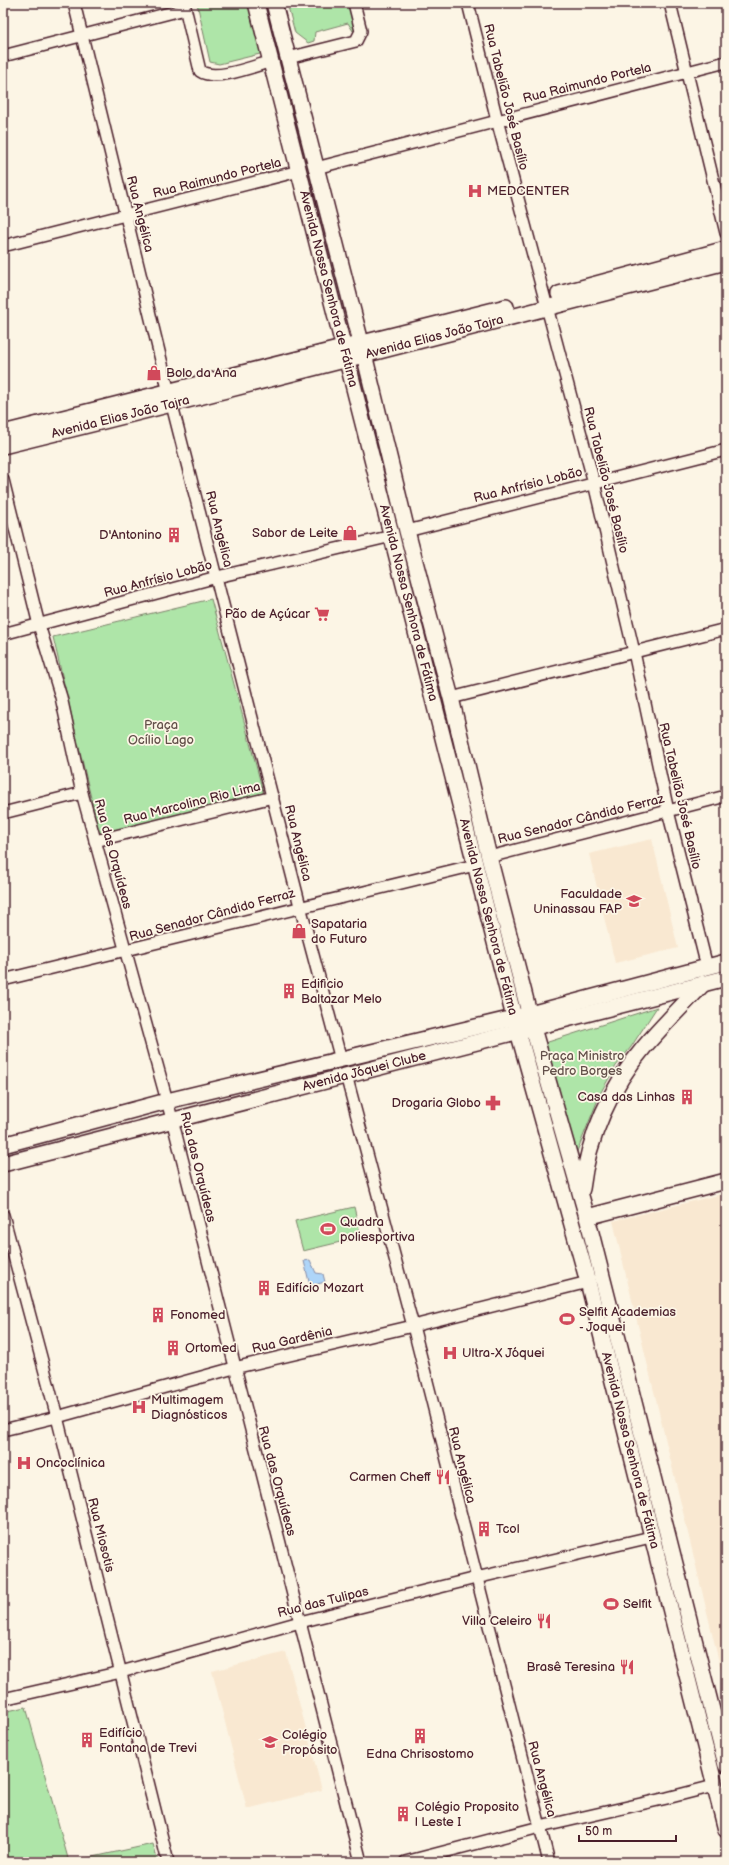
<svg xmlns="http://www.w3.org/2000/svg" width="729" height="1865" viewBox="0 0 729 1865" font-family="'Balsamiq Sans',sans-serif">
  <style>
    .built { fill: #f9e8d1 }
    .green { fill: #aee5a8; stroke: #7c826a }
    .water { fill: #aed5f8; stroke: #868ca6 }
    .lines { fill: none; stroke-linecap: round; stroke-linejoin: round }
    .street-casing { stroke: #4a1f2b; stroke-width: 14 }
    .secondary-casing { stroke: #4a1f2b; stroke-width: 18 }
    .street { stroke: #fcf5e5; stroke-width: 11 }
    .secondary { stroke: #fcf5e5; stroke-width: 15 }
    .labels { text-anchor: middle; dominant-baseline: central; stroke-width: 3.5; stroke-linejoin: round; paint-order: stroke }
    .street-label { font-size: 13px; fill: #4a1f2b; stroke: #fcf5e5 }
    .poi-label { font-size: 13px; fill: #4a1f2b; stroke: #fcf5e5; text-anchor: start }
    .park-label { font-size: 13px; fill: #63504a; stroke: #fcf5e5 }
  </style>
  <rect width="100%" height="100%" fill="#fcf5e5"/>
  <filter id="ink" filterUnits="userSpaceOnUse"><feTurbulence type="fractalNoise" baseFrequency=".025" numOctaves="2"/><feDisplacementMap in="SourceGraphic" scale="8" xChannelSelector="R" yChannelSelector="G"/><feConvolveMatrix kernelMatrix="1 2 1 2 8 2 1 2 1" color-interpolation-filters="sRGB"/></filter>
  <g filter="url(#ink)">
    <g class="built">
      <path d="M652,839L678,948L615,963L589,854Z"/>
      <path d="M726,1193V1691L613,1221Z"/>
      <path d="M286,1652L322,1790L247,1809L212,1671Z"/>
    </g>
    <g class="green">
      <path d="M197,3H255L264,53L219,64L210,62Z"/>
      <path d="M287,3H352L360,28L353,31L348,23L315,32L314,41L308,43L295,33Z"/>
      <path d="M211,599L264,795L100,836L53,637Z"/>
      <path d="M657,1007L631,1047L616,1066L601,1092L576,1154L545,1043Z"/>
      <path d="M354,1207L361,1237L303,1251L295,1221Z"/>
      <path d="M26,1707L69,1862H3V1712Z"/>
      <path d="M153,1844L158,1862H70Z"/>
    </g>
    <path class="water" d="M310,1260L316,1273L323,1274L325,1282L310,1286L304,1261Z"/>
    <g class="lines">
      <g class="street-casing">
        <g id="street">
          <path d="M74,3L172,405L300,906L341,1060"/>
          <path d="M184,3L200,71C215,82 254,66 272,61"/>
          <path d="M468,3L497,120L594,483L634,652L668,811L707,967"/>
          <path d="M670,3L726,233"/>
          <path d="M3,56L185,9"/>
          <path d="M288,58L356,41L361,31L354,3"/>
          <path d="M316,168L726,62"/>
          <path d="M3,246L299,171"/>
          <path d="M3,480L39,625L61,697L82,793L172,1119L361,1862"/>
          <path d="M407,531L726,450"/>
          <path d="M3,634L217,577L392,536"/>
          <path d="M451,698L726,629"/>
          <path d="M3,813L82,793"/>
          <path d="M95,841L273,797"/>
          <path d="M489,857L726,796"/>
          <path d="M3,980C161,943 317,902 475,865"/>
          <path d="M346,1075L413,1326L549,1862"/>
          <path d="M3,1215L57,1417L168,1862"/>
          <path d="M3,1430L57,1417L234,1368L413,1326L588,1282"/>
          <path d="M3,1699L121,1672L300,1622L476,1578L651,1537"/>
          <path d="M405,1862L540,1827L667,1798L714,1786"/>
        </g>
      </g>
      <g class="secondary-casing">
        <g id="secondary">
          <path id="s1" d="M256,3L514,1017L588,1282L726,1830"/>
          <path d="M274,3L364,354L407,531L451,698L489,857L533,1028L587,1217L726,1765"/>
          <path d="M559,294L726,249"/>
          <path d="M3,433L506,307"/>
          <path id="s2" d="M3,446C245,387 485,323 726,262"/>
          <path d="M3,1145L167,1101L530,1014L726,962"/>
          <path id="s3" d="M3,1164L726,978"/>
          <path d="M582,1189C588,1137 611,1086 645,1046C664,1024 684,1004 704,983"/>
          <path d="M587,1217L726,1181"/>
        </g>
      </g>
      <use href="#street" class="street"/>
      <use href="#secondary" class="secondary"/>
    </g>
  </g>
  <defs>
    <g id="hospital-bare" transform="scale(1.2)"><path d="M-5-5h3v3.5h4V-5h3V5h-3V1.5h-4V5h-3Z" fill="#d1495b" stroke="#fcf5e5" stroke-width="2.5" paint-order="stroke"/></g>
    <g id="shop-bare" transform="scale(1.2)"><path d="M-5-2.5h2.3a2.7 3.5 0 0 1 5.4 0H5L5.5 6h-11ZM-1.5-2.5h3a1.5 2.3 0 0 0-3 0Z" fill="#d1495b" stroke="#fcf5e5" stroke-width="2.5" paint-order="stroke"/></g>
    <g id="building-bare" transform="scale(1.2)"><path d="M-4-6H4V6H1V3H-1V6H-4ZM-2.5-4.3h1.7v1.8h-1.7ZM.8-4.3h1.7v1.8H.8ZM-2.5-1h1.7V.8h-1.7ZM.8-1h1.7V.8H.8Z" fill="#d1495b" stroke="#fcf5e5" stroke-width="2.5" paint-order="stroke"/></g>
    <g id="supermarket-bare" transform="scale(1.2)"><path d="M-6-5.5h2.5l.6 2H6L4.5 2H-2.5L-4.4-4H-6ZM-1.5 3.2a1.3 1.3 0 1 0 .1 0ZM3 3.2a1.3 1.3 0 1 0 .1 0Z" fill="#d1495b" stroke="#fcf5e5" stroke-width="2.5" paint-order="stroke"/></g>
    <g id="university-bare" transform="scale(1.2)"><path d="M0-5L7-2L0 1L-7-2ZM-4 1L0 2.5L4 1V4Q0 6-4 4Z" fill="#d1495b" stroke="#fcf5e5" stroke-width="2.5" paint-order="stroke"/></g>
    <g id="pharmacy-bare" transform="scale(1.2)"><path d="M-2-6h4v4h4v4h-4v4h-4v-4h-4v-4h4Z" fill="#d1495b" stroke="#fcf5e5" stroke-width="2.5" paint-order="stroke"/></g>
    <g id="stadium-bare" transform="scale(1.2)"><path d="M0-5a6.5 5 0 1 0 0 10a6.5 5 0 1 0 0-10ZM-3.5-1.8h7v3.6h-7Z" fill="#d1495b" stroke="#fcf5e5" stroke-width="2.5" paint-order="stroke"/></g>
    <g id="restaurant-bare" transform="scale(1.2)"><path d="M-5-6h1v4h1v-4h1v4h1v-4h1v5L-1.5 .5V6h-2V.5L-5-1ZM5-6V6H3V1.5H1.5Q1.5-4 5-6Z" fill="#d1495b" stroke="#fcf5e5" stroke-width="2.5" paint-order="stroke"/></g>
    <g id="school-bare" transform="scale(1.2)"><path d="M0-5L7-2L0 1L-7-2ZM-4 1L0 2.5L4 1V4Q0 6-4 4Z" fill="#d1495b" stroke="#fcf5e5" stroke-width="2.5" paint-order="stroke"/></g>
  </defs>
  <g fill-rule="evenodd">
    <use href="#hospital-bare" x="475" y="191"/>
    <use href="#shop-bare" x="154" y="373"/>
    <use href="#shop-bare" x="350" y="533"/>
    <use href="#building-bare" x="174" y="535"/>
    <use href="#supermarket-bare" x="322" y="614"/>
    <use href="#university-bare" x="634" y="901"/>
    <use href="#shop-bare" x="299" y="931"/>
    <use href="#building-bare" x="289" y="991"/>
    <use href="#building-bare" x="687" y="1097"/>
    <use href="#pharmacy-bare" x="493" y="1103"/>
    <use href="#stadium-bare" x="328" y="1229"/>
    <use href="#building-bare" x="264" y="1288"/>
    <use href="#building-bare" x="158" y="1315"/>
    <use href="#stadium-bare" x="567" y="1319"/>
    <use href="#building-bare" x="173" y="1348"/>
    <use href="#hospital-bare" x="450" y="1353"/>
    <use href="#hospital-bare" x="139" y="1407"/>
    <use href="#hospital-bare" x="24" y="1463"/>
    <use href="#restaurant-bare" x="443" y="1477"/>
    <use href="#building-bare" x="484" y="1529"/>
    <use href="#stadium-bare" x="611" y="1604"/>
    <use href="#restaurant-bare" x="544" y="1621"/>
    <use href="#restaurant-bare" x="627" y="1667"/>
    <use href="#building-bare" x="420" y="1736"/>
    <use href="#building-bare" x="87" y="1740"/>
    <use href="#school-bare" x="270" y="1742"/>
    <use href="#building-bare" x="403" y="1814"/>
  </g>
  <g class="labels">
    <g class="street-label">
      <text transform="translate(587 83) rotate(-14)">Rua Raimundo Portela</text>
      <text transform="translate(506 97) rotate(76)">Rua Tabelião José Basílio</text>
      <text transform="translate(217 178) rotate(-14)">Rua Raimundo Portela</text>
      <text transform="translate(140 214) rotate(76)">Rua Angélica</text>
      <text stroke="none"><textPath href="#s1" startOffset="295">Avenida Nossa Senhora de Fátima</textPath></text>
      <text stroke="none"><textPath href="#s2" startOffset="445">Avenida Elias João Tajra</textPath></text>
      <text stroke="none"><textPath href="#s2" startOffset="121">Avenida Elias João Tajra</textPath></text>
      <text transform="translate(606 480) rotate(76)">Rua Tabelião José Basílio</text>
      <text transform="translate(528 485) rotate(-14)">Rua Anfrísio Lobão</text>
      <text transform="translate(219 529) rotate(76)">Rua Angélica</text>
      <text transform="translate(158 579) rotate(-15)">Rua Anfrísio Lobão</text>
      <text stroke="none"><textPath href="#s1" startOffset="619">Avenida Nossa Senhora de Fátima</textPath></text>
      <text transform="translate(680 796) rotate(77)">Rua Tabelião José Basílio</text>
      <text transform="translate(192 803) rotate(-14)">Rua Marcolino Rio Lima</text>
      <text transform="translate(581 819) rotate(-14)">Rua Senador Cândido Ferraz</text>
      <text transform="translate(298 843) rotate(76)">Rua Angélica</text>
      <text transform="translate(113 854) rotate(75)">Rua das Orquídeas</text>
      <text transform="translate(212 915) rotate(-15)">Rua Senador Cândido Ferraz</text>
      <text stroke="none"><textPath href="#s1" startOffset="943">Avenida Nossa Senhora de Fátima</textPath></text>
      <text stroke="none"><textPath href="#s3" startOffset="373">Avenida Jóquei Clube</textPath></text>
      <text transform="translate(198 1167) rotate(76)">Rua das Orquídeas</text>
      <text transform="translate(292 1340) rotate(-13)">Rua Gardênia</text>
      <text stroke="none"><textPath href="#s1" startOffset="1495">Avenida Nossa Senhora de Fátima</textPath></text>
      <text transform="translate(462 1465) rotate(76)">Rua Angélica</text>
      <text transform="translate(277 1481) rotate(75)">Rua das Orquídeas</text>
      <text transform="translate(101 1535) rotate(76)">Rua Miosotis</text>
      <text transform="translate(323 1602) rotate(-14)">Rua das Tulipas</text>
      <text transform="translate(542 1779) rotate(75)">Rua Angélica</text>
    </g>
    <g class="poi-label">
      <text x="487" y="191">MEDCENTER</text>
      <text x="166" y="373">Bolo da Ana</text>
      <text x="338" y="533" text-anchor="end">Sabor de Leite</text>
      <text x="162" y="535" text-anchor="end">D'Antonino</text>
      <text x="310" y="614" text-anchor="end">Pão de Açúcar</text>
      <text x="622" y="894" text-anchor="end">Faculdade<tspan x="622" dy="15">Uninassau FAP</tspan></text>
      <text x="311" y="924">Sapataria<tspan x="311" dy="15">do Futuro</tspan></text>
      <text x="301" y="984">Edificio<tspan x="301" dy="15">Baltazar Melo</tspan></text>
      <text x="675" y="1097" text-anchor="end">Casa das Linhas</text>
      <text x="481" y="1103" text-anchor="end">Drogaria Globo</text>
      <text x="340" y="1222">Quadra<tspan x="340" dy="15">poliesportiva</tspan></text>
      <text x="276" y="1288">Edifício Mozart</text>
      <text x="579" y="1312">Selfit Academias<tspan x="579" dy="15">- Joquei</tspan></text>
      <text x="170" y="1315">Fonomed</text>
      <text x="185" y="1348">Ortomed</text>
      <text x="462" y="1353">Ultra-X Jóquei</text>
      <text x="151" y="1400">Multimagem<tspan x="151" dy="15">Diagnósticos</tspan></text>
      <text x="36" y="1463">Oncoclínica</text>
      <text x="431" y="1477" text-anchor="end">Carmen Cheff</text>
      <text x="496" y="1529">Tcol</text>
      <text x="623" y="1604">Selfit</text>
      <text x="532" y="1621" text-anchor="end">Villa Celeiro</text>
      <text x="615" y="1667" text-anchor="end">Brasê Teresina</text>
      <text x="99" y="1733">Edifício<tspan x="99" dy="15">Fontana de Trevi</tspan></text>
      <text x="282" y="1735">Colégio<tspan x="282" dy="15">Propósito</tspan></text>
      <text x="420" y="1754" text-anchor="middle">Edna Chrisostomo</text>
      <text x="415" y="1807">Colégio Proposito<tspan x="415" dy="15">| Leste I</tspan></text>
    </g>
    <g class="park-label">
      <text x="161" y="725">Praça<tspan x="161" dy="15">Ocílio Lago</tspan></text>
      <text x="582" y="1056">Praça Ministro<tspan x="582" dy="15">Pedro Borges</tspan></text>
    </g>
  </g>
  <rect width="729" height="1865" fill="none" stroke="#fcf5e5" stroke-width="16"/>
  <rect x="8" y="8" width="713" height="1849" fill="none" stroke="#4a1f2b" stroke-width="1.5" filter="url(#ink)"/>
  <path d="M579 1835v6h97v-6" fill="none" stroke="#4a1f2b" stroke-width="2"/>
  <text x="585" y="1835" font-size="12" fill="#4a1f2b" stroke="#fcf5e5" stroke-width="3" paint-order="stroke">50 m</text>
</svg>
